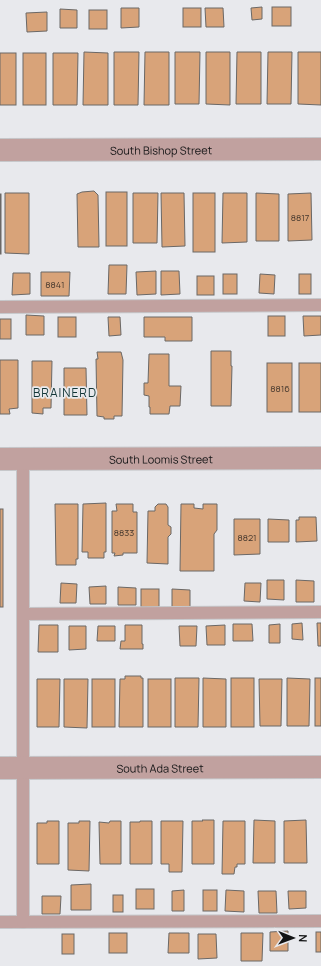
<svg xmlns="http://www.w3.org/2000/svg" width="321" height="966" viewBox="0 0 321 966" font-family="Manrope,sans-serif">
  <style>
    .building { fill: #d8a379; stroke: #6b6866 }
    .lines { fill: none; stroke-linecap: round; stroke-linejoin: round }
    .service-casing { stroke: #c6c7ca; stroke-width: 14 }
    .minor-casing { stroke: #c6c7ca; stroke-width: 24 }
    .service { stroke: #c1a19f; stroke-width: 12 }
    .minor { stroke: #c1a19f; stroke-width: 22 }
    .labels { text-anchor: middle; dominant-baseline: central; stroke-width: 3.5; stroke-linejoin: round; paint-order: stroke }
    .number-label { font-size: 9px; fill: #44372d }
    .street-label { font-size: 11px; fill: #121314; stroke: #e8e9ed }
    .neighbourhood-label { font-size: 12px; letter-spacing: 1px; fill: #133637; stroke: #e8e9ed }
  </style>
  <rect width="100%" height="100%" fill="#e8e9ed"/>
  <g class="building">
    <path d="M262,7V19L252,20L251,8Z"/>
    <rect x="272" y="7" width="19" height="19"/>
    <path d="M121,8H139V27L121,28Z"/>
    <rect x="183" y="8" width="18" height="19"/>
    <path d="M205,8H223L224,27H206Z"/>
    <path d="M60,9L77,10V28H60Z"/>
    <rect x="89" y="10" width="18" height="19"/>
    <path d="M47,12V31L27,32L26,13Z"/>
    <path d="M84,52L108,53V105H83Z"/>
    <path d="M114,52H139L138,105H114Z"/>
    <path d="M145,52H169V105H144Z"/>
    <path d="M175,52H200L199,104H175Z"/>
    <path d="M206,52H230V105L206,104Z"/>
    <path d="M237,52H261V104H236Z"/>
    <path d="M268,52H292L291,104H267Z"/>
    <path d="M298,52H321V105L298,104Z"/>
    <rect x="0" y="53" width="16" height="52"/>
    <rect x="23" y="53" width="23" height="52"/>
    <path d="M53,53H78L77,105H53Z"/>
    <path d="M94,191L98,195L99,247H78L77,194L82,192Z"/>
    <rect x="106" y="192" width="21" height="54"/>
    <path d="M5,193H29V254L5,253Z"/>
    <path d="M133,193H158L157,243H133Z"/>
    <path d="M161,193H184L185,246L162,247Z"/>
    <rect x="193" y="193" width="22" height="59"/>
    <path d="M223,193H247V242L222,243Z"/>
    <path d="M256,193L279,194V241H256Z"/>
    <path d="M311,193L312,240L288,241V194Z"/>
    <rect x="0" y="194" width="1" height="60"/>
    <path d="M109,265H127L126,294H108Z"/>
    <path d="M156,271V294L137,295L136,272Z"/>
    <path d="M161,271H179L180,294L161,295Z"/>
    <path d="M41,272H70L69,296H41Z"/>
    <path d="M13,273H30V294L12,295Z"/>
    <rect x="223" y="274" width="14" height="20"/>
    <path d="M260,274L275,275L274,294L259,293Z"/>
    <rect x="299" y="274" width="12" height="20"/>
    <rect x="197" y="276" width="17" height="19"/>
    <path d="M26,315L44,316V335H26Z"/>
    <rect x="268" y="316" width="17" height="20"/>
    <path d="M303,316H321V335L304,336Z"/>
    <rect x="58" y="317" width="18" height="20"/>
    <path d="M108,317H120L121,335L109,336Z"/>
    <path d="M144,317H192V341H165V337H144Z"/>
    <rect x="0" y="319" width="11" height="20"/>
    <path d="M211,351H231V366H232L231,406H211Z"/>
    <path d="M97,352H121L123,360L122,416H114V419H104V417L97,416L96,359H98Z"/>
    <path d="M149,354H169V386H181L180,406H170L169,414H150V407H149V396L144,395V383H148Z"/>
    <path d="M0,360H18V408L9,409L10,414H0Z"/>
    <path d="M32,361H52L51,408H43V414L32,413Z"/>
    <rect x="267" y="363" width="25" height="49"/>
    <rect x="299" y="363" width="22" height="49"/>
    <path d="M64,368H86L87,415H64Z"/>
    <path d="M106,503V552H104V558H88V552H82L83,504Z"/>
    <path d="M55,504H78V559H76V565H56Z"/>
    <path d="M116,504H133V512H137V553H123V555L114,556L115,553H112V511H117Z"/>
    <path d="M158,504H166L168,507V525L171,527V534L168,537V564L147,563L148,511H155V507Z"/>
    <path d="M181,504H194V508L203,509V504H217V530L214,534V571H180Z"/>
    <rect x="0" y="509" width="3" height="98"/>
    <path d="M299,517H316L317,541L296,542V520H299Z"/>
    <path d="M234,519H260V554L234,555Z"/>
    <path d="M268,519L289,520V542H268Z"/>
    <path d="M267,580H284V600L267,599Z"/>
    <path d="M296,580L314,581V602H296Z"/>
    <path d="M61,583L77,584L76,603H60Z"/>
    <path d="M245,583H261L260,602L244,601Z"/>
    <path d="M106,586V604H90L89,587Z"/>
    <path d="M118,587L136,588V605H118Z"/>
    <rect x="141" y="589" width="18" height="18"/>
    <path d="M172,589L190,590V607H172Z"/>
    <path d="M302,623L303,640L292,639V624Z"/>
    <path d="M317,623H321V646H318Z"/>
    <path d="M233,624H252L253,641H233Z"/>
    <path d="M280,624V643H269V625Z"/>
    <path d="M39,625H58V652H38Z"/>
    <path d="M125,625H142V644H143V649H120L121,641H125Z"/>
    <path d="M225,625V645H207L206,626Z"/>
    <path d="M69,626H86V649L69,650Z"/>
    <path d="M98,626H115V641H97Z"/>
    <path d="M179,626H197L196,646H180Z"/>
    <path d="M125,676H141V678H143V727H119L120,679H125Z"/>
    <path d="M175,678H199L198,727H175Z"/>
    <path d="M203,678L226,679V727H203Z"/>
    <rect x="231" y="678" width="23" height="49"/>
    <path d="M287,678L310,679L309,726H287Z"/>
    <rect x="315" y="678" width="6" height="48"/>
    <path d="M37,679H60L59,727H37Z"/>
    <path d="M64,679H88L87,728L64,727Z"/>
    <rect x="92" y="679" width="23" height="48"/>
    <rect x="148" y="679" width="23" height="48"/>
    <path d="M259,679H282L281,726H260Z"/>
    <path d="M202,820H214V864H192V821H203Z"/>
    <path d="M254,820L275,821V863H253Z"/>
    <path d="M306,820L307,863H284V821Z"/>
    <path d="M47,821H59V864H37V823H47Z"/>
    <path d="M79,821H90L89,871L68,870V823H79Z"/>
    <path d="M110,821H121V864H100L99,822L109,823Z"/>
    <path d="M140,821H152V864H130V822H140Z"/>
    <path d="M161,821H183L182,872H169V864H161Z"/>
    <path d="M223,821H245V864H237V867H235L234,874H222Z"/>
    <path d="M91,884V910H71V885Z"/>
    <rect x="136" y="889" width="18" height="20"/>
    <path d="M184,890V911H172V891Z"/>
    <rect x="203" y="890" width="14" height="21"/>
    <path d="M226,890L244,891V912L225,911Z"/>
    <path d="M258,891H276L277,913H259Z"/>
    <path d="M288,891H306V908L289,909Z"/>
    <rect x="113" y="895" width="10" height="17"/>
    <path d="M42,896H61L60,914H42Z"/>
    <path d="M288,931V951H270V932Z"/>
    <rect x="316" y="932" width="5" height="20"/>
    <rect x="109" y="933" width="18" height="20"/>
    <path d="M169,933H189V953H168Z"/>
    <path d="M241,933H263L262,961H241Z"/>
    <rect x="62" y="934" width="12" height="20"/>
    <path d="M198,934H216L217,958L198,959Z"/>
  </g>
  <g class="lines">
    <g class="service-casing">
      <g id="service">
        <path d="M0,307L321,305"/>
        <path d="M23,614L321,612"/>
        <path d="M0,922L321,921"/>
        <path d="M23,922V459"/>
      </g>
    </g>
    <g class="minor-casing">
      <g id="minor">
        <path id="s1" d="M0,150L321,149"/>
        <path id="s2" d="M0,459L321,458"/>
        <path id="s3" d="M0,768L321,767"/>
      </g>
    </g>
    <use href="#service" class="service"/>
    <use href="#minor" class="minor"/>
  </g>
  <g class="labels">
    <g class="number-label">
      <text x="300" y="217">8817</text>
      <text x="55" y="284">8841</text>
      <text x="280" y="388">8816</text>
      <text x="124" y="532">8833</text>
      <text x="247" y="537">8821</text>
    </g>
    <g class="street-label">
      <text stroke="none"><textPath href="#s1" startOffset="161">South Bishop Street</textPath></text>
      <text stroke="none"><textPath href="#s2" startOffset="161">South Loomis Street</textPath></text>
      <text stroke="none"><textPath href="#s3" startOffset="160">South Ada Street</textPath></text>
    </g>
    <g class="neighbourhood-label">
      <text x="65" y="392">BRAINERD</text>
    </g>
  </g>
  <g transform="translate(293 938) rotate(91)" stroke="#e8e9ed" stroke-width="3" paint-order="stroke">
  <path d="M0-3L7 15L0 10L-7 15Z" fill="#121314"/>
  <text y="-6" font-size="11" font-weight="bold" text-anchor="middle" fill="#121314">N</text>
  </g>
</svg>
